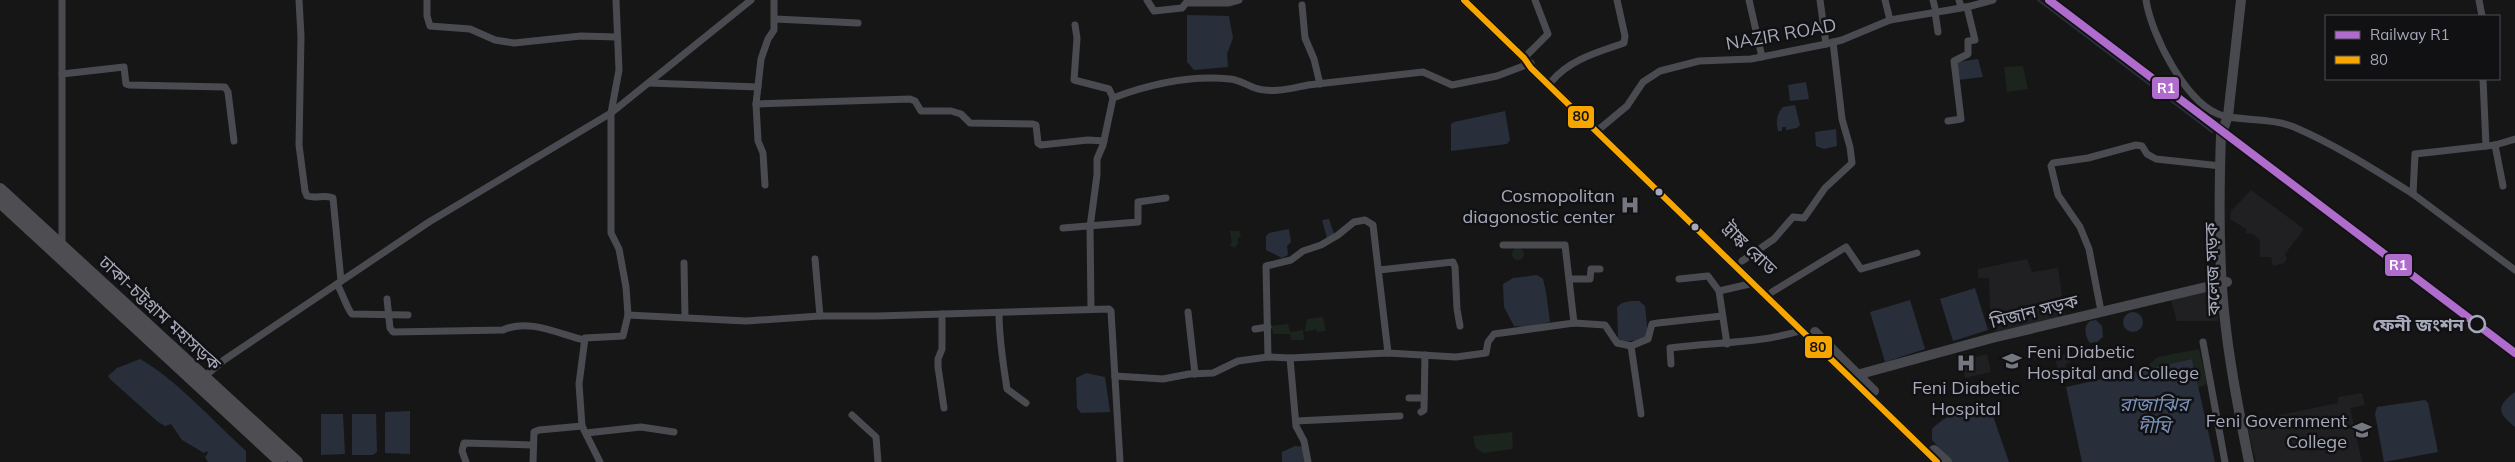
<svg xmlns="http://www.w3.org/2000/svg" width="2515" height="462" viewBox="0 0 2515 462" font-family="Mulish,'Noto Sans Bengali',sans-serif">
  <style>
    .built { fill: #202023 }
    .green { fill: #1c241e }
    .water { fill: #282f3a }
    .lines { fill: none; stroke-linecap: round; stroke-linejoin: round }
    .stream { stroke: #282f3a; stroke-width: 2 }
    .street { stroke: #4a4b50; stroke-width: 7 }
    .secondary { stroke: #48494e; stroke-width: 10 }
    .highway { stroke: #4d4d52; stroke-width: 12 }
    .bus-1-casing { stroke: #111013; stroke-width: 10 }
    .bus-1 { stroke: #f7a600; stroke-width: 6 }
    .rail-1-casing { stroke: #111013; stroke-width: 11 }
    .rail-1 { stroke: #b06ccc; stroke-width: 8 }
    .bus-dot { fill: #a6a9b9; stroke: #111013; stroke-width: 2 }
    .stop-dot { fill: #111013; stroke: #a6a9b9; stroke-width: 2.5 }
    .labels { text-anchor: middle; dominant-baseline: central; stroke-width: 5; stroke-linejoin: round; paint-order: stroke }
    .street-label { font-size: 18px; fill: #a6a9b9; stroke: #111013 }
    .poi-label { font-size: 18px; fill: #a6a9b9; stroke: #111013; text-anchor: end }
    .stop-label { font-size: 18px; font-weight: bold; fill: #a6a9b9; stroke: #111013; text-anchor: end }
    .water-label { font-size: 19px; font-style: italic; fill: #7a92b7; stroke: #111013 }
    .line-badge { stroke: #111013; stroke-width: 2 }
    .badge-label { font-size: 14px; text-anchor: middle; font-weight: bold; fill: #fff }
    .pale-badge-label { font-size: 14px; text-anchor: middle; font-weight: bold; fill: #111 }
  </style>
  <rect width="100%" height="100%" fill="#161617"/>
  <g class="built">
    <path d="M2251,190L2304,229L2285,254L2287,259L2284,263L2273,266L2271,257H2260V240L2253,234L2246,233V229L2230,219L2231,211Z"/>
    <path d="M2027,259L2032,272L2058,268L2065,316L1994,332L1990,310L1989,278H1978V269Z"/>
    <path d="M2217,287L2218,321H2177L2170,297Z"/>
    <path d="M2070,353L2072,360L2065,365L2068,375L2060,377L2055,357Z"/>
    <path d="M1987,354L1991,372L1965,378L1961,361Z"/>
    <path d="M2362,393L2365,405L2350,408L2362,462H2256L2246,422L2338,403V397Z"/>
  </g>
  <g class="green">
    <path d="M2023,66L2028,89L2007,92L2004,67Z"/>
    <path d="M1230,231H1239L1241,237H1238V245H1236L1235,248L1229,245L1232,243Z"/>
    <circle cx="1518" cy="254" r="6"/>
    <path d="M1323,317L1326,331L1317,332L1316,329L1305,332L1307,319Z"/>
    <path d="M1288,324L1290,332L1303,330L1304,340H1291L1290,334H1273L1271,326Z"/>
    <path d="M2199,349L2207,384L2198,388L2192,359L2142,370L2158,357Z"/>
    <path d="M1512,432L1513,449L1483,453L1475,447L1473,436Z"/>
  </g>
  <g class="water">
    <path d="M1187,15L1229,16L1233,38L1227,54L1228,67L1194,70L1187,62Z"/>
    <path d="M1978,59L1983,77L1958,80L1957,62Z"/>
    <path d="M1806,82L1809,99L1790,101L1788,85Z"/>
    <path d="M1795,105L1800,125L1797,128L1786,130V127H1782V131H1778C1776,120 1776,115 1783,107Z"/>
    <path d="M1505,111L1510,140L1507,144L1451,151V124L1454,122Z"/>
    <path d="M1836,129L1837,146L1824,149L1816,146L1815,132Z"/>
    <path d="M1329,219L1334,234L1327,238L1322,220Z"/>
    <path d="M1289,229L1291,242L1287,246L1288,255L1282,258L1266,250V236L1269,233Z"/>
    <path d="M1537,275L1543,279L1546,292L1550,322L1527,327L1514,326L1504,307L1503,284L1513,278Z"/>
    <path d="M1975,288L1988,330L1953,341L1940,299Z"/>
    <path d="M1910,300L1925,349L1885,362L1870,312Z"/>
    <path d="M1631,301H1639L1645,306L1648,334L1644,339L1624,342L1618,339L1617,307L1622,303Z"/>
    <circle cx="2133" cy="322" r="10"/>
    <path d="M2096,320L2102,326L2103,337L2097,342L2090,343C2085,337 2083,326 2090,321Z"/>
    <path d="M140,359C176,379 215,423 246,451V462H208L205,457L208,453L207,451L204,453L182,440L171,424L165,426L158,422L110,379L108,376L117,368Z"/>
    <path d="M2192,359L2215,462H2082L2066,387Z"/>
    <path d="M1086,373L1105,377L1110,412L1081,413L1077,408L1076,378Z"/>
    <path d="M2515,392V427C2497,413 2496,406 2515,392Z"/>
    <path d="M2425,400L2428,403L2438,452L2384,462L2375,414L2377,407Z"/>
    <path d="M1982,406L1993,416L2009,462H1952L1932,440V429C1944,417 1965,406 1982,406Z"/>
    <path d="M410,411V454L385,453V412Z"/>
    <path d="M321,414H343L345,454L321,455Z"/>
    <path d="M352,414H376L377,452L373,455H352Z"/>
    <path d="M1295,446L1304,447L1307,462H1282V452Z"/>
  </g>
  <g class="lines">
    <path class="stream" d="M2038,0L2212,132"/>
    <g class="street">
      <path d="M299,0L301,36L299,145L305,191L307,196C316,199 325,194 333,198L341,281"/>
      <path d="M427,0V16L430,26L470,29L495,40L514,43L581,36L617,37"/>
      <path d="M1147,0L1154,11L1182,8L1186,3H1228L1239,0"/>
      <path d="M1749,0L1762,57"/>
      <path d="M1820,0L1826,44"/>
      <path d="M1885,0L1890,20"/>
      <path d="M1933,0L1936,12"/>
      <path d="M2146,0C2151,34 2187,107 2224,116C2246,121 2272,118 2294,127C2336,145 2375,170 2413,194L2415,154L2495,145L2515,139"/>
      <path d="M2479,0L2482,16"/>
      <path d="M1302,5L1305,38L1314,59L1320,84"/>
      <path d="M1935,12L1938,32"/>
      <path d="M775,19L858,23"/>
      <path d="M1075,25L1077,38L1074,80L1109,89L1113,98L1103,145L1097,159V175L1090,227L1091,308"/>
      <path d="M1524,58L1548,34L1535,0"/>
      <path d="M62,74L124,67L126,84L129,85L225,87L228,92L234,141"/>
      <path d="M2483,79L2486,146"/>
      <path d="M1552,81C1570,59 1599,52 1624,43L1625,36L1617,0"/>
      <path d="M649,83L758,87"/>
      <path d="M1113,98C1150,84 1189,75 1230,79C1240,80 1246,85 1255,88C1272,94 1292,88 1308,85L1423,72L1452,85L1497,76L1531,63"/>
      <path d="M756,104L910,99L915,101L921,111H951L961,114L970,123L1033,124L1036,125L1038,143L1041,145L1088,140L1104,141"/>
      <path d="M1948,121L1961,119L1954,61L1968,54V41L1975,40L1967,7H1961L1959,0"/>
      <path d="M1597,131L1627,106L1643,82L1660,71L1699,61L1751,59L1826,44L1842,40L1890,20L1967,7L1993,0"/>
      <path d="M2495,145L2503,186"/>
      <path d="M765,185L763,153L758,141L756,104L761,59L768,39L774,30V0"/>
      <path d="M2413,194L2515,270"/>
      <path d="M1063,228L1138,222V202L1166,198"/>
      <path d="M1503,245H1565L1574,323"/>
      <path d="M62,247V0"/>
      <path d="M815,259L820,316"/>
      <path d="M1742,261L1774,239L1793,217L1804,218L1825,188L1852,163L1850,147L1842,119L1833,42"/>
      <path d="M684,263L685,317"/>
      <path d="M1379,270L1453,262L1455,267L1457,309L1460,326"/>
      <path d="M1570,279H1590L1591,269H1600"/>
      <path d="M1679,279L1708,276L1719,291L1727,344"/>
      <path d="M337,284C342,292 348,311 352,314L408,315"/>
      <path d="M1719,291L1754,283"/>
      <path d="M1772,292L1846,247L1861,269L1917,253"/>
      <path d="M387,299L390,328L393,332L503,330C528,318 559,334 584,340"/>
      <path d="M2101,311L2089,249L2080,227L2058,195L2051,166L2053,163L2088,158L2136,145L2142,146L2147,154L2156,159L2221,166"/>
      <path d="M1188,312L1195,374"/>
      <path d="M999,313C999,339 1003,363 1007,389L1026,403"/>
      <path d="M942,314V349L938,359V367L944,408"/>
      <path d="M628,315L746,321L820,316H877L1109,309L1111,311L1120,462"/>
      <path d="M1255,329L1268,327"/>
      <path d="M2203,342L2225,462"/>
      <path d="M1631,346L1641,414"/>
      <path d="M1268,357L1266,266L1291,260L1303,251L1321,245L1338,235L1354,222L1365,220L1373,225L1388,353"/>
      <path d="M1290,358L1296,426L1304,441L1308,462"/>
      <path d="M1671,364L1670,348C1715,342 1759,344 1803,330"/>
      <path d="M1115,376L1163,379L1189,374L1213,373L1238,361L1268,357L1290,358L1388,353L1456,357L1486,353L1488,342L1494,334L1574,323L1605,325L1617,343L1631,346L1648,339L1652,324L1658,323L1722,316"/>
      <path d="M204,377L224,360L429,222L611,113L751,0"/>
      <path d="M1409,398H1424"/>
      <path d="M1421,412L1424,410L1425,355"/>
      <path d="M852,415L876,437L878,462"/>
      <path d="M1296,421L1400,416"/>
      <path d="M586,433L641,427L674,432"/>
      <path d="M466,462L462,451L464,443L533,445"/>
      <path d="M533,462L534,432L539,430L582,426"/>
      <path d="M600,462L582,426L579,384L585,338L623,336L628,315L626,287L619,249L611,233V113L619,70L616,0"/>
    </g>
    <g class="secondary">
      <path d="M1464,0L1524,58L1531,68L1937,462"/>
      <path d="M2241,0L2228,116L2221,135C2219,193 2218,253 2224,311C2229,362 2239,412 2249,462"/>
      <path d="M1815,332L1874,391"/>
      <path d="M1853,376L1992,338L2227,282"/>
      <path d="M1934,450L1947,462"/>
    </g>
    <g class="highway">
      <path d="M0,189L297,462"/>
      <path d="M0,202L281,462"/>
    </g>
    <g class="bus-1-casing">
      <path id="bus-1" d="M1464,0L1524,58L1531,68L1937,462"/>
    </g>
    <use href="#bus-1" class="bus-1"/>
    <g class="rail-1-casing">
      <path id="rail-1" d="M2049,0L2515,353"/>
    </g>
    <use href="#rail-1" class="rail-1"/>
  </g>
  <defs>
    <g id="hospital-bare" transform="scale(1.5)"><path d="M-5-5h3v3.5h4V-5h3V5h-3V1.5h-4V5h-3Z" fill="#747680" stroke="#111013" stroke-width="2.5" paint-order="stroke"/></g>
    <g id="university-bare" transform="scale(1.5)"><path d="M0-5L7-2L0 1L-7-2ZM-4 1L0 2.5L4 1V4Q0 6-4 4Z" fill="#747680" stroke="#111013" stroke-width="2.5" paint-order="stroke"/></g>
  </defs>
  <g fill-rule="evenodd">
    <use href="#hospital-bare" x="1630" y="205"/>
    <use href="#university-bare" x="2012" y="361"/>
    <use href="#hospital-bare" x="1966" y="363"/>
    <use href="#university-bare" x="2362" y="430"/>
  </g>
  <g class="bus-dot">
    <circle cx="1659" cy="192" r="4.5"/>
    <circle cx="1695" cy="227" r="4.5"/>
  </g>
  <circle class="stop-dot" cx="2477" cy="324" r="8"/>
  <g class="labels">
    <g class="street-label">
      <text transform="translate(1781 34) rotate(-10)">NAZIR ROAD</text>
      <text transform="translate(1750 248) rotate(44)">ট্রাঙ্ক রোড</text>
      <text transform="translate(2212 269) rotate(-92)">কলেজ সড়ক</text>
      <text transform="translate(2034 311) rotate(-14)">মিজান সড়ক</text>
      <text transform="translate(160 313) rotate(43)">ঢাকা-চট্টগ্রাম মহাসড়ক</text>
    </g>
    <g class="poi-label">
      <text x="1615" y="195">Cosmopolitan<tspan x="1615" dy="21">diagonostic center</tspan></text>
      <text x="2027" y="351" text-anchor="start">Feni Diabetic<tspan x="2027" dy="21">Hospital and College</tspan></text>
      <text x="1966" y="387" text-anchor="middle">Feni Diabetic<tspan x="1966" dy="21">Hospital</tspan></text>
      <text x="2347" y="420">Feni Government<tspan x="2347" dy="21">College</tspan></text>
    </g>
    <g class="stop-label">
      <text x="2464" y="324">ফেনী জংশন</text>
    </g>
    <g class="water-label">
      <text x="2154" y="404">রাজাঝির<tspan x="2154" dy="22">দীঘি</tspan></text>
    </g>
  </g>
  <g class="line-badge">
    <rect x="2151" y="76" width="29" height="24" rx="5" fill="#b06ccc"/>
    <rect x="1567" y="105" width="28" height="24" rx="5" fill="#f7a600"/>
    <rect x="2384" y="253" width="29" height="24" rx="5" fill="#b06ccc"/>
    <rect x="1804" y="335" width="29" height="24" rx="5" fill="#f7a600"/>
  </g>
  <g class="badge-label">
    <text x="2166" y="93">R1</text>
    <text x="2398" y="270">R1</text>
  </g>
  <g class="pale-badge-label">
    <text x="1581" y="121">80</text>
    <text x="1818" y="352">80</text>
  </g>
  <rect x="2325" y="15" width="175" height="65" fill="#111013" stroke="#4d4d55"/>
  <rect x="2335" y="31" width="25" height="8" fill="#b06ccc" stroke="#4d4d55"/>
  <text x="2370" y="40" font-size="15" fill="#a6a9b9">Railway R1</text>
  <rect x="2335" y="56" width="25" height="8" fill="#f7a600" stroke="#4d4d55"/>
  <text x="2370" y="65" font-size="15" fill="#a6a9b9">80</text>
</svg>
